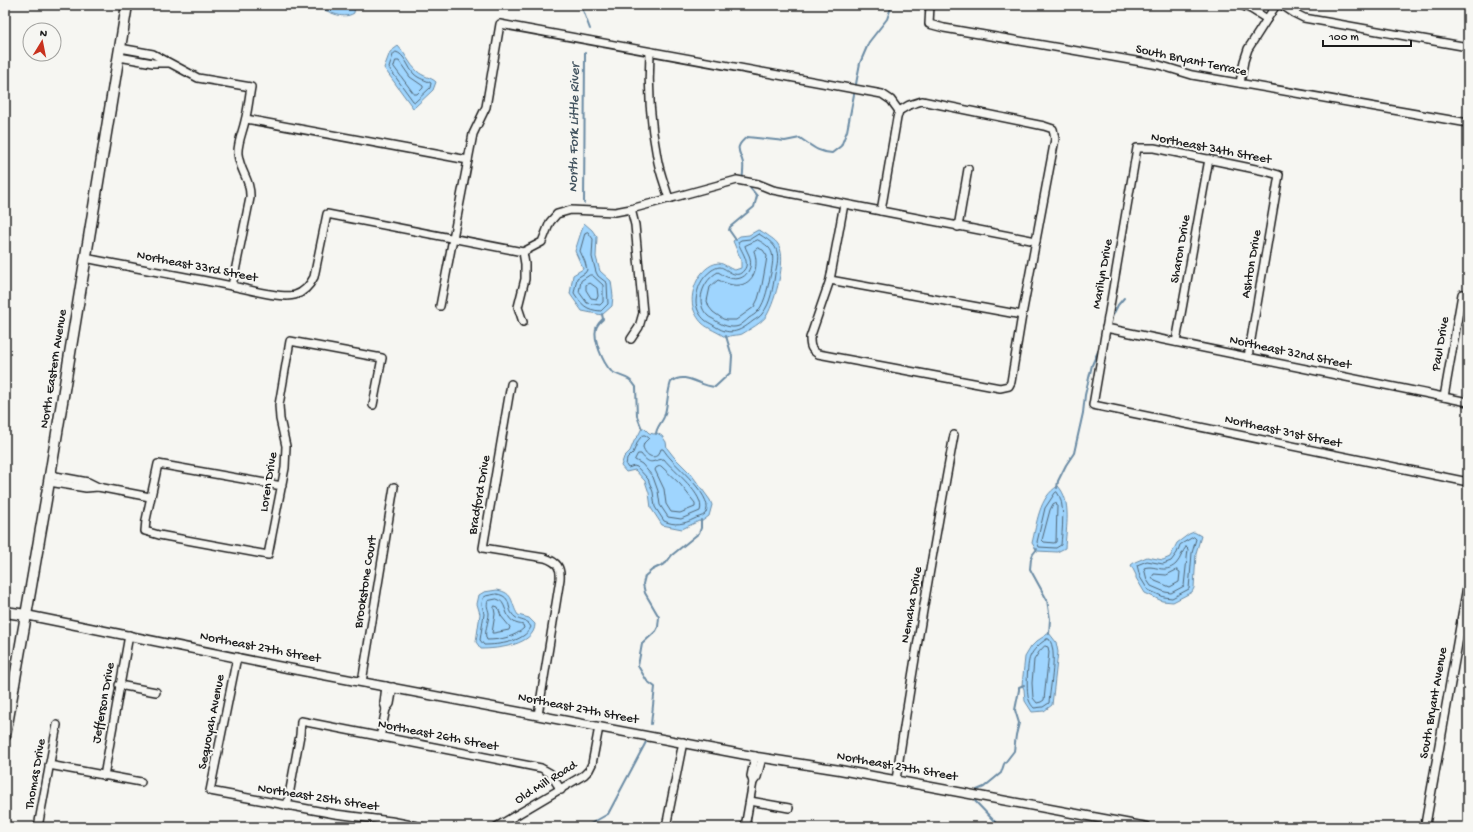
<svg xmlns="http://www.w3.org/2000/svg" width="1473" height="832" viewBox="0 0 1473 832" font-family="'Gochi Hand',sans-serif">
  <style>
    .water { fill: #9fd5fe; stroke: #6b8ba4 }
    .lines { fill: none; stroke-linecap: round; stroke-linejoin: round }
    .shore { stroke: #506676; stroke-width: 1 }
    .stream { stroke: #6b8ba4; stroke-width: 2 }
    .minor-casing { stroke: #1c1c1c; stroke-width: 10 }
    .tertiary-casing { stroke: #1c1c1c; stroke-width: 11 }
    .secondary-casing { stroke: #1c1c1c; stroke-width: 13 }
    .minor { stroke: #f6f6f2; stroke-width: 7 }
    .tertiary { stroke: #f6f6f2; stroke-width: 8 }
    .secondary { stroke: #f6f6f2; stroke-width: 10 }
    .labels { text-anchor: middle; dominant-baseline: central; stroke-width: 4; stroke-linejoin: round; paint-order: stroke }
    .street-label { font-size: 13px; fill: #1c1c1c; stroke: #f6f6f2 }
    .water-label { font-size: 14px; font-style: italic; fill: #435460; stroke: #f6f6f2 }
  </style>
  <rect width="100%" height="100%" fill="#f6f6f2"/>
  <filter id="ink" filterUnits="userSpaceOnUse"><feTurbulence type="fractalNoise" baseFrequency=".025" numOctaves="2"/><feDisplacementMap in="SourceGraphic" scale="8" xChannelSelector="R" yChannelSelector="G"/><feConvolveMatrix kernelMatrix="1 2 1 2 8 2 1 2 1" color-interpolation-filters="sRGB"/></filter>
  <g filter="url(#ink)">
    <g class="water">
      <path d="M314,5H355L354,13C342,21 326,10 314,5Z"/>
      <path d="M398,46C406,54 409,64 417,71C423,77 431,77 436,82L433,90L415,107L413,108L384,68L390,52Z"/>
      <path d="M584,223L592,230L597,237L596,257L600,271L611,281L613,296L612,306L602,315L582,311L570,294L573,275L583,269L575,251Z"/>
      <path d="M758,230C762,231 762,232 766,234C771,238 776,240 779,246C787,260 775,301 767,315C762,323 750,329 742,334C737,336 731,334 726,338C719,332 708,329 702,323C698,319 694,312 693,307C689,291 700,266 718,263C724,263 729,269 735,270L741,268V260L733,241L740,236L749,235Z"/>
      <path d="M642,428H644L649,433L654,434L657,433L662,436L666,442L667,448L674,457L691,474L710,500L712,505L709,516L701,522L699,521L682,529L662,525L651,508L649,493L645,481L635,470L626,472L621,466L624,457L630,451L635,439L638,436Z"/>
      <path d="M1058,486C1072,501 1066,528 1065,548L1057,552L1037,551L1032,543C1037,523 1039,497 1058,486Z"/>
      <path d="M1194,532L1201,536L1196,553L1194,588L1192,592L1173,602L1162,601L1145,593L1136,578V575L1131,565L1135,562L1147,557L1163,560L1170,557L1177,543L1189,534Z"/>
      <path d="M497,590C515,593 510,603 518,615L529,618L535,624C535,645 497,649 481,649L476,642L480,614L477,604L479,595L484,592Z"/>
      <path d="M1049,633L1056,642L1058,652L1052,705L1044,711L1032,712L1025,701L1024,689L1022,685L1025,657L1031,647L1037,641Z"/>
    </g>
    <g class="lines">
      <g class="shore">
        <path d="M396,52C405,54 408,68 414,74C419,79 426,80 431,83L430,88L415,102L413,101L389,68L393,55Z"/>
        <path d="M396,61H399L410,77L423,86V88L417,94H414L394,67Z"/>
        <path d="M588,232L593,239L592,257L596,272L598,276L607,283L608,304L601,311C586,310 582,305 574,293L577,278L585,273L587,270L585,262L580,251L585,233Z"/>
        <path d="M759,234C765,238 771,241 775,247C780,255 777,265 775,274C773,287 771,303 762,314C760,317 756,319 753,321C738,333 729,336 713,325C710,323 707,322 705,320C700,316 696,308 696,301C697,288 701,278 712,270C714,269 717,267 720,267C727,268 736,281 744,270C751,262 740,250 738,242L741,240L750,239Z"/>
        <path d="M758,240C775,249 774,255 771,273C768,285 766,301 758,311C756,314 752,316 749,318C746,321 742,324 739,326C731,329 722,325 716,321C714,319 710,318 708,316C694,303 703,280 718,272C722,274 725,277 730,278C743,282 753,271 750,258C749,254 746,250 745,246Z"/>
        <path d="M758,248L763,250L767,256L766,263L762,285L758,299L754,307L736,320H727L723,319L713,312L709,307L707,301L710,287L718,280C723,282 727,284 733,285C753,288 760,267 754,251Z"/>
        <path d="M590,275H592L603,285V302L600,305L587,303L579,292L581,281Z"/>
        <path d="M590,283L597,288L598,296L597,299L591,298L586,290V285Z"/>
        <path d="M643,435H645L649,438L644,443L643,447C646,457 657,462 661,449H663C666,453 668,456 671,459C680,470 716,499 705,514C702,517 697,517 694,519C684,524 675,526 664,521L655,507L653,492L648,479L637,467L634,466L628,468L626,465L627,459L633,453L638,441Z"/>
        <path d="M638,454H641C651,467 652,460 664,459C673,471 706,495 700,511L681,519L668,517L660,505L658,491L653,477L642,464L635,460Z"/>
        <path d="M661,466L680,484L695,503V507L680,513L671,512L666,504L664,489L655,470L656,468Z"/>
        <path d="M1057,492C1066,502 1062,532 1061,545L1056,548L1039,547L1037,542L1045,508L1055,493Z"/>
        <path d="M1056,503L1057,506L1056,542L1054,543L1044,542L1042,540L1050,510L1053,504Z"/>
        <path d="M1194,537L1196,539L1192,553L1189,589L1172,598L1164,597L1148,590L1140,577L1137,565L1147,561L1163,564L1171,561L1177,553L1180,545Z"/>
        <path d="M1186,547L1188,549L1184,586L1171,593L1165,592L1151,586L1147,580L1144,568C1155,564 1164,575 1176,564C1181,559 1182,551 1186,547Z"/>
        <path d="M1177,570L1180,572L1179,582L1170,587L1155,581L1152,577L1154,574L1166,575Z"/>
        <path d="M497,594C514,597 505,609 515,617C521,622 527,619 531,627C524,642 499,645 484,645L480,640L484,614L482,604L483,598L486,596Z"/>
        <path d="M497,599C507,601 504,617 514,622C516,624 520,624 523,625L524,628C515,637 500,640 487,640C483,633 489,622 489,613C488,608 486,606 488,601Z"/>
        <path d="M495,606L498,607L501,616L510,627L509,630L494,633H492L495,614L494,608Z"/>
        <path d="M1047,639H1049C1058,651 1050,687 1049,703L1043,707L1034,708C1032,706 1030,703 1029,700C1026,694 1027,663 1030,657C1033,650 1040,643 1047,639Z"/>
        <path d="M1045,646L1048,647L1049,652L1044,700L1041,702L1037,703L1033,698L1032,683L1034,660L1039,652Z"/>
      </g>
      <g class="stream">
        <path d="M581,5L590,29"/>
        <path d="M743,180C742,175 744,169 743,163C740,151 733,148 747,137L785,141L800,138C812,146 817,152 832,153L841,146L847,131L860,63L869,42L887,19L892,5"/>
        <path d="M584,203L585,53"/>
        <path d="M736,240L729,230L730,227L754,207L757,196L746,183"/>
        <path d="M602,314L603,319C600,322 597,324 596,329C593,339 603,363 611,371C620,378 629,375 636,387L637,416L642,429"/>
        <path d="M1111,319L1118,305L1124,298"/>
        <path d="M656,434C656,428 662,422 664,417C668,405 667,393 671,382C686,371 698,386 715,387L731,372L732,356L726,336"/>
        <path d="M1057,488L1058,481L1066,465L1074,453L1083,413L1085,395L1092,365L1100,347"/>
        <path d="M1037,549L1033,554L1031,559L1030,569L1047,600L1050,619L1049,634"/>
        <path d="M651,724L655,687L647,681L638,666L642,644L656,631L658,627L659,617L645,593L643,584L645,576L652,570L666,563L672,555L699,533L701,528V520"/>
        <path d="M977,790L984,787L1001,773L1004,764L1014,751L1016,735L1019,723L1015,710L1019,690V687L1024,685"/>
        <path d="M975,801L996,823L997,827"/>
        <path d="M585,827L608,814L646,742"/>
      </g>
      <g class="minor-casing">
        <g id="minor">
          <path d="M930,5L929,24L944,28L1159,65L1192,75L1468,123"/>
          <path d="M1241,5L1251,9L1267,19"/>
          <path d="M1282,5L1294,13L1304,18L1468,47"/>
          <path d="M120,48L153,54L198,78L251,87C249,98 248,110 245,121C243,131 237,144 238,154C240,172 251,180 250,198L232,286"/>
          <path d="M650,52C648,87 650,122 657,157C659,171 665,185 669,199"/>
          <path d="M119,57L153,63H168"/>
          <path d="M1240,83L1244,61L1248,49L1276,5"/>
          <path d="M246,119L468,160"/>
          <path d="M844,204L830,280L810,338C810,346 811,350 818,354L1000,388L1009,386L1011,382L1022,315L1055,139L1053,129L1044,126L922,101L909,105L899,111"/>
          <path d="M881,211L1036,241"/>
          <path d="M958,227L968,169"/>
          <path d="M85,258C134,268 183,276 232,286C247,289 281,299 295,295C305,292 310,285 314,277L327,214L523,252L525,264V279L518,307L523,322"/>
          <path d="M830,280L1022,315"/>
          <path d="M440,306L473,134L486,107L500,24L882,94L891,100L899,111L897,118L881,211L773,190L758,184L737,180L631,209L615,212L571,210L557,214L550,222L542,242L523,252"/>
          <path d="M1106,328L1468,402"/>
          <path d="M631,339L639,327L643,313L635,225L631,209"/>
          <path d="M1176,342L1209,159"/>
          <path d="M1248,357L1279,175L1265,171L1154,148H1137L1093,405L1468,482"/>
          <path d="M511,384L483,548L545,558C557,562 561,567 560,579L538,715"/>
          <path d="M1444,397L1462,294"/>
          <path d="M50,475L88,482L98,487L150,497"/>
          <path d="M49,482L86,488L98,487"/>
          <path d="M282,486L158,464L146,520L145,531L159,535L268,555L285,468L286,446L280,419L279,405L290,341L382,358L373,405"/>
          <path d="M237,657L210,791L335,814L391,821L422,827"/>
          <path d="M362,682L394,487"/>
          <path d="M119,685L156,692"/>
          <path d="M386,709L390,704L393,687"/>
          <path d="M380,737L386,709L384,703L386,686"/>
          <path d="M49,765L141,782"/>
          <path d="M104,776L129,635"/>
          <path d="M896,780C913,665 933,550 954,435"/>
          <path d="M753,782L757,777L762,758"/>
          <path d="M750,801L789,808"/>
          <path d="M287,806L300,735L301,721L541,768L550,773L561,790"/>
          <path d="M38,827L57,725"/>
          <path d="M496,827L584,775L589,770L592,764L599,727"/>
          <path d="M666,827L683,742"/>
          <path d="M745,827L753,782L751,776L755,756"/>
        </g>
      </g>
      <g class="tertiary-casing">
        <g id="tertiary">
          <path d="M26,615L287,668L757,757L840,770L1147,827"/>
          <path d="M1425,827L1468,584"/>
        </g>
      </g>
      <g class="secondary-casing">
        <g id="secondary">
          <path d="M5,612L26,615"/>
          <path d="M5,736L46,500L127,5"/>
        </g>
      </g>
      <use href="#minor" class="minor"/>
      <use href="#tertiary" class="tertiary"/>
      <use href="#secondary" class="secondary"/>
    </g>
  </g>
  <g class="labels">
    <g class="street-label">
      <text transform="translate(1191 61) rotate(12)">South Bryant Terrace</text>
      <text transform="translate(1211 149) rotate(11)">Northeast 34th Street</text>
      <text transform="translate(1181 249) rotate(-80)">Sharon Drive</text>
      <text transform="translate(1252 264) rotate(-80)">Ashton Drive</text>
      <text transform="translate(197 267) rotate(11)">Northeast 33rd Street</text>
      <text transform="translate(1103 274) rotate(-80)">Marilyn Drive</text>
      <text transform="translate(1441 344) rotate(-80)">Paul Drive</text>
      <text transform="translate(1290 353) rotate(12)">Northeast 32nd Street</text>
      <text transform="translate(54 369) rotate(-81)">North Eastern Avenue</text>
      <text transform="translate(1283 432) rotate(12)">Northeast 31st Street</text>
      <text transform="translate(269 482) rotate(-81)">Loren Drive</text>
      <text transform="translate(480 495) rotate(-80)">Bradford Drive</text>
      <text transform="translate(366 582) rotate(-81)">Brookstone Court</text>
      <text transform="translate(912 605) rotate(-80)">Nemaha Drive</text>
      <text transform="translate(260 648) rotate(11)">Northeast 27th Street</text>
      <text transform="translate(104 703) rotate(-80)">Jefferson Drive</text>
      <text transform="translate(1434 703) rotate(-80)">South Bryant Avenue</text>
      <text transform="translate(578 709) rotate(11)">Northeast 27th Street</text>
      <text transform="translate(212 722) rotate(-79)">Sequoyah Avenue</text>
      <text transform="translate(438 736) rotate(11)">Northeast 26th Street</text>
      <text transform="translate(897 767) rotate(10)">Northeast 27th Street</text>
      <text transform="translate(36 774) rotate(-80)">Thomas Drive</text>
      <text transform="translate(546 783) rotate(-32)">Old Mill Road</text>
      <text transform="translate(318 798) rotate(9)">Northeast 25th Street</text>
    </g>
    <g class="water-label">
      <text transform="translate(575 128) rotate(-89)">North Fork Little River</text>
    </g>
  </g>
  <rect width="1473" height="832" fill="none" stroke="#f6f6f2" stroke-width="20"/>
  <rect x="10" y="10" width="1453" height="812" fill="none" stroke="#1c1c1c" stroke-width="1.5" filter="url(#ink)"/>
  <g transform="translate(42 42) rotate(10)"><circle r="19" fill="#f6f6f2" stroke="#9f9f9c"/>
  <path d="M0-3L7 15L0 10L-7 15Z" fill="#c8321e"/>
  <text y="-6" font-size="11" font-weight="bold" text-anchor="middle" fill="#1c1c1c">N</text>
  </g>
  <path d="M1323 40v6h88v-6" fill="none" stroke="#1c1c1c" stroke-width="2"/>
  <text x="1329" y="40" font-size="12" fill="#1c1c1c" stroke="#f6f6f2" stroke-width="3" paint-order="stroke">100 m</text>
</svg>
